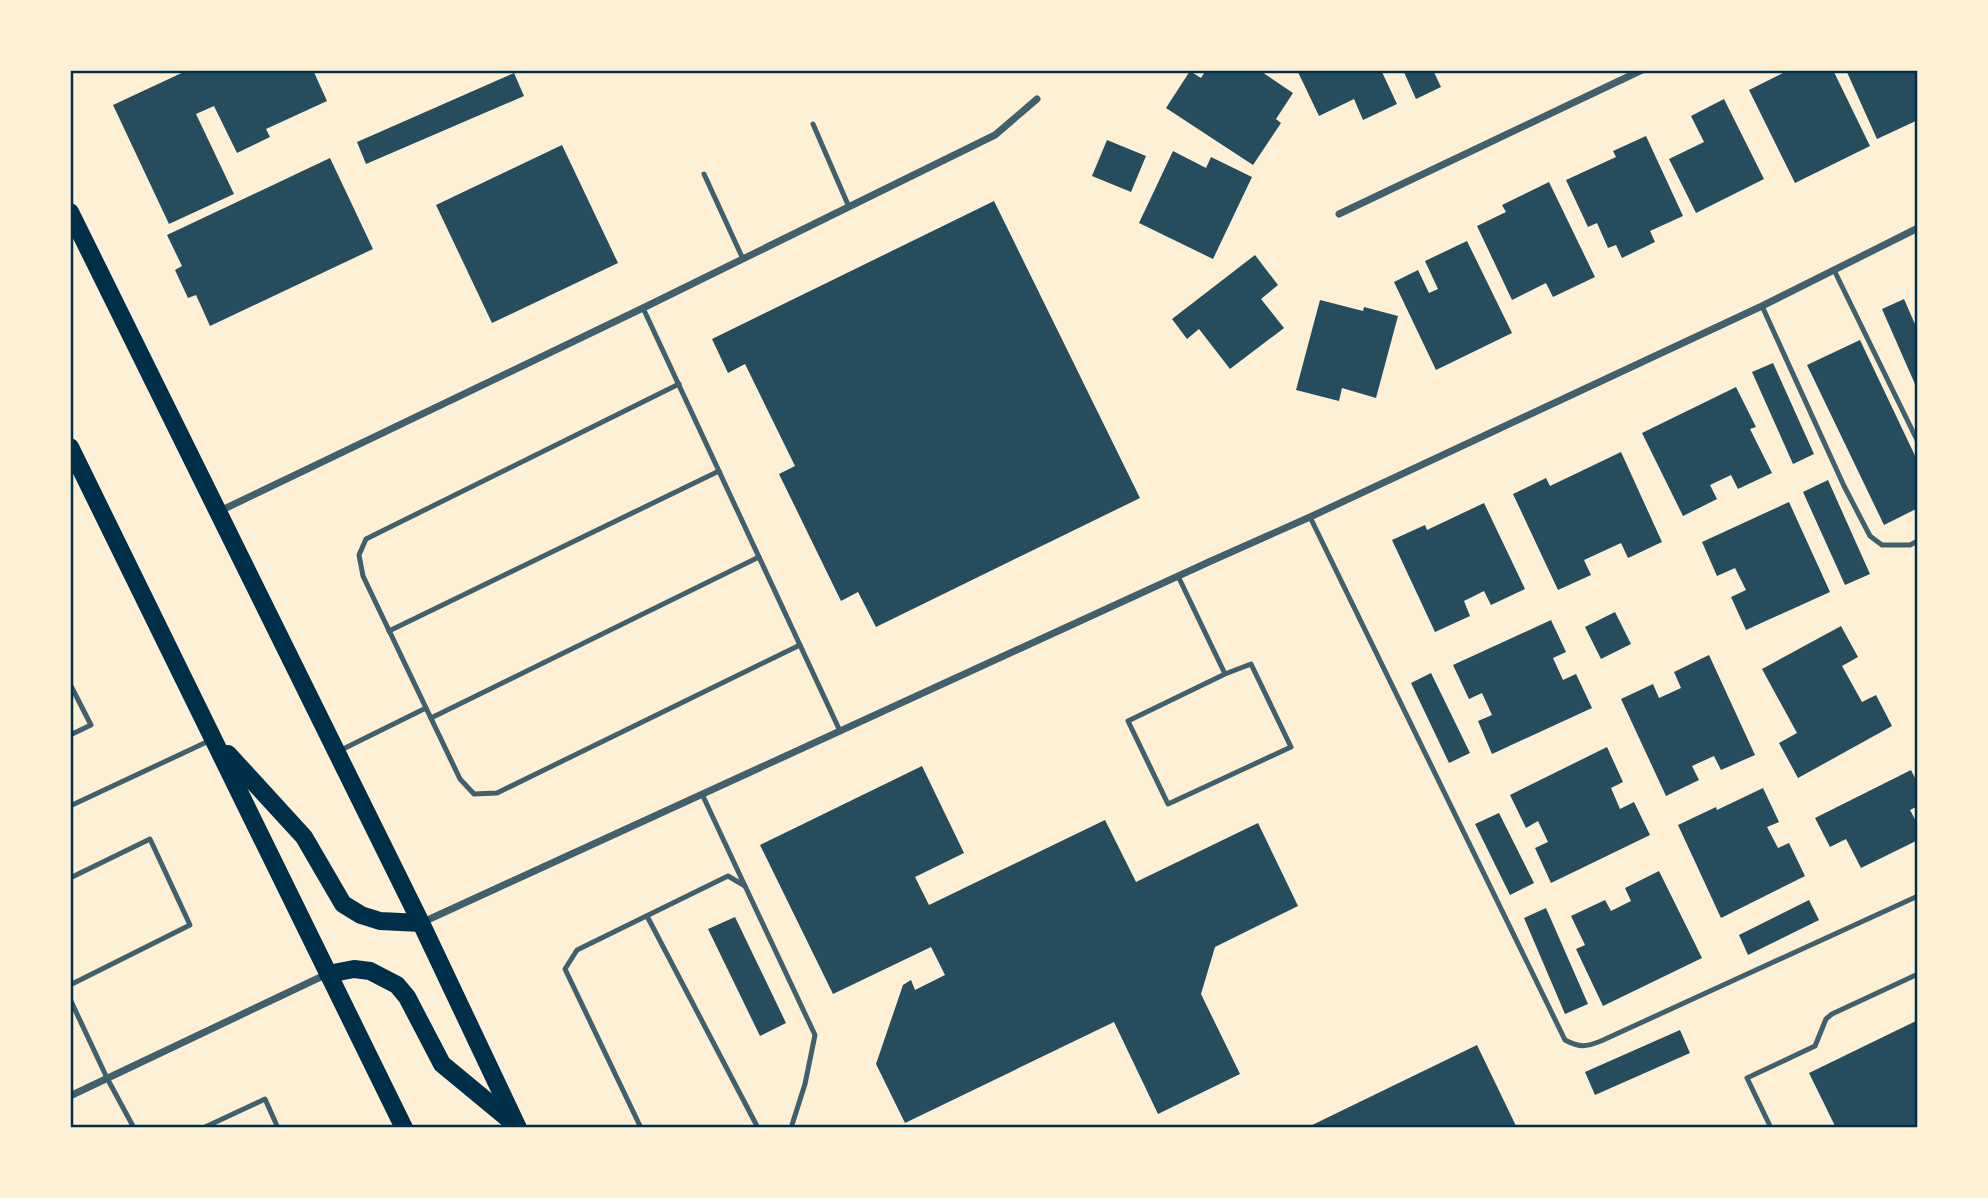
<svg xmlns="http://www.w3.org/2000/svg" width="1988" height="1198" viewBox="0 0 1988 1198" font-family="'Open Sans',sans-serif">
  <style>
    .building { fill: #264d5e }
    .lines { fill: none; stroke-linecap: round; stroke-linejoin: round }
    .service { stroke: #3f606c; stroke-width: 5 }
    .minor { stroke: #3f606c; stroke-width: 7 }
    .primary { stroke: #003049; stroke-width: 18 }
    .neatline { fill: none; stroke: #003049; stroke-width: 2.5 }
  </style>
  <rect width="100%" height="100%" fill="#fdf0d5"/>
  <g class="building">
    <path d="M188,70H313L327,101L266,129L270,137L237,153L214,106L196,114L234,194L169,224L113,105Z"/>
    <path d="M1206,70H1259L1293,93L1276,119L1281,123L1253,165L1166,108L1190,71L1201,78Z"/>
    <path d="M1297,70H1381L1397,104L1363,120L1354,99L1319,116Z"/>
    <path d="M1403,70H1433L1441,87L1416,99Z"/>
    <path d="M1789,70H1798L1799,73L1805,70H1833L1870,146L1795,183L1749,90Z"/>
    <path d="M1846,70H1918V120L1877,139Z"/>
    <path d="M514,73L524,96L366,164L357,142Z"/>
    <path d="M1724,99L1764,179L1696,213L1669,159L1704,142L1691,116Z"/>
    <path d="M1646,136L1683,216L1650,231L1655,242L1622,258L1616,245L1608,248L1597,223L1588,227L1566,180L1616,157L1613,151Z"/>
    <path d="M1107,140L1146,156L1131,192L1092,176Z"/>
    <path d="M562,145L618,263L492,323L436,205Z"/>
    <path d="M1173,151L1206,168L1211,157L1252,177L1213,259L1139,223Z"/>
    <path d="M330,158L373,249L210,326L196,295L188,298L175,270L182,266L167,235Z"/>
    <path d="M1549,182L1595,277L1553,297L1546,283L1512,300L1477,226L1506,212L1502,205Z"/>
    <path d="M994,201L1140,498L876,627L858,592L841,601L779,474L795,466L745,364L728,373L712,339Z"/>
    <path d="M1467,241L1512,333L1436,370L1394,282L1418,270L1429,293L1438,289L1425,261Z"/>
    <path d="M1255,255L1278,285L1261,299L1284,328L1230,369L1199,329L1187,339L1172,319Z"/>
    <path d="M1904,299L1918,331V391L1882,309Z"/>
    <path d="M1320,300L1363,311L1364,307L1398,316L1376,398L1342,388L1339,401L1296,390Z"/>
    <path d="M1860,340L1918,462V508L1884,525L1807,365Z"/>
    <path d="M1773,363L1814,454L1793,464L1752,372Z"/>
    <path d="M1736,387L1756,427L1750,429L1772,473L1738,489L1731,475L1710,485L1717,499L1683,516L1642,433Z"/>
    <path d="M1621,452L1662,542L1628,558L1621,543L1584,560L1591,575L1558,590L1513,494L1546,478L1550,486Z"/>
    <path d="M1828,480L1870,574L1845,585L1803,492Z"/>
    <path d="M1789,502L1830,592L1746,630L1731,597L1746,590L1735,568L1717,576L1702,542Z"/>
    <path d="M1484,503L1525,589L1491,605L1484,591L1464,601L1470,616L1435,632L1392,540L1425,525L1427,530Z"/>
    <path d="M1615,612L1631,644L1601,659L1585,627Z"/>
    <path d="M1551,620L1566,652L1553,658L1563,680L1576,674L1592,708L1492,754L1478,721L1492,715L1482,693L1469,699L1453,665Z"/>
    <path d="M1841,626L1858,657L1842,666L1862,702L1876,695L1892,726L1798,778L1779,743L1797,733L1762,669Z"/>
    <path d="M1709,655L1755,755L1721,770L1714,756L1692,766L1699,780L1666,796L1621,699L1653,684L1659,698L1681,688L1674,672Z"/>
    <path d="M1431,673L1470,753L1449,763L1411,683Z"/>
    <path d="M1607,747L1623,782L1611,788L1620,809L1634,802L1650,835L1551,883L1535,848L1548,842L1538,821L1526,828L1510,795Z"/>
    <path d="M922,766L964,853L915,877L929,905L1105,820L1136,882L1258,823L1298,906L1215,947L1201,994L1240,1074L1158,1114L1114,1022L905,1123L876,1064L903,985L911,980L915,990L945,975L931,947L833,994L760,845Z"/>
    <path d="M1911,770L1918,784V806L1910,810L1918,825V840L1861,868L1846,839L1830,847L1815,818Z"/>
    <path d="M1763,788L1779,822L1767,827L1778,848L1789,843L1805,876L1721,918L1678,825L1716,807L1717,810Z"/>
    <path d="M1499,813L1534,883L1510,895L1475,824Z"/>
    <path d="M1659,871L1702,958L1603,1006L1576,949L1585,945L1571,916L1605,900L1611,911L1631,901L1625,888Z"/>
    <path d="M1809,900L1819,920L1748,955L1739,935Z"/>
    <path d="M1546,908L1588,1004L1565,1014L1524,918Z"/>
    <path d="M735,917L786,1023L760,1036L708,929Z"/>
    <path d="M1918,1020V1128H1836L1809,1073Z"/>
    <path d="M1680,1030L1690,1053L1595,1095L1585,1072Z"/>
    <path d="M1477,1045L1517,1128H1306Z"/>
  </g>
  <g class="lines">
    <g class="service">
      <path d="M813,124L849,207"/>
      <path d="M704,174L743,259"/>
      <path d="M1834,270L1918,442"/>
      <path d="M1762,306L1844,486L1870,536L1882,545H1910L1918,541"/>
      <path d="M643,308L840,731"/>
      <path d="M679,384L366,539L359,555L363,576L460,779L474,794L497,793L800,645"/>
      <path d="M1310,517L1565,1040C1580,1048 1586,1047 1601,1041L1918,896"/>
      <path d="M1178,576L1225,674L1128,721L1168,804L1291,747L1251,664L1225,674"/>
      <path d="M389,631L719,471"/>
      <path d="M70,684L91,725L70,735"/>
      <path d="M431,718L759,557"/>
      <path d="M341,750L426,708"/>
      <path d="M702,794L745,886"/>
      <path d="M70,806L211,740"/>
      <path d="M70,878L150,839L190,925L70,985"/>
      <path d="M647,916L758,1128"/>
      <path d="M70,999L107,1078L134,1128"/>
      <path d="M203,1128L265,1099L278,1128"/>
      <path d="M641,1128L565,969L577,950L728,876L745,886L815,1035L805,1084L791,1128"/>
      <path d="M1771,1128L1747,1078L1815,1046L1826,1019L1832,1014L1918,974"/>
    </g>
    <g class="minor">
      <path d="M1339,214L1642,70"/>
      <path d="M220,511L643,308L995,135L1037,99"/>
      <path d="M421,923L1211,561L1310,517L1762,306L1918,228"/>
      <path d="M70,1096L327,974"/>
    </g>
    <g class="primary">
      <path d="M70,212L421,923L518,1128"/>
      <path d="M70,447L404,1128"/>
      <path d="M228,754L304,837L343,904L361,915L380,921L421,923"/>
      <path d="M328,974L354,969L370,971L397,985L407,997L442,1064L511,1121"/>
    </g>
  </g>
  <rect width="1988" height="1198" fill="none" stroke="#fdf0d5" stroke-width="144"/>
  <rect x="72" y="72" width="1844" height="1054" class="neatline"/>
</svg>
